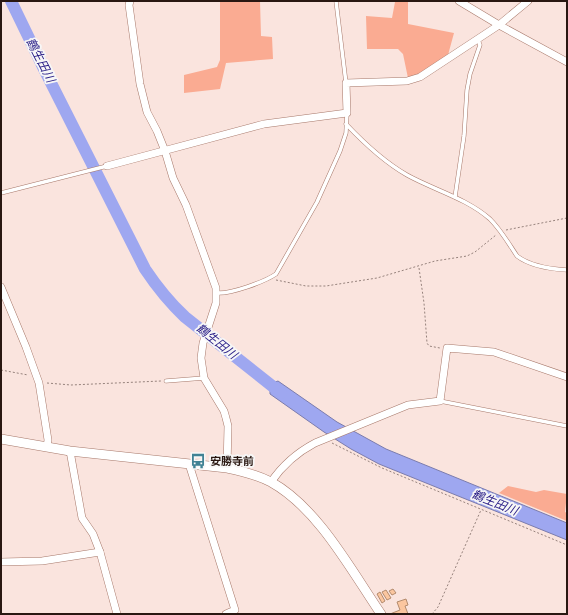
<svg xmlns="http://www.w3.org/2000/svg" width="568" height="615" viewBox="0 0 568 615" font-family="'PT Sans','Noto Sans JP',sans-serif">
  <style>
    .green { fill: #faab92 }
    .water { fill: #9ea7f0; stroke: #7b7cad }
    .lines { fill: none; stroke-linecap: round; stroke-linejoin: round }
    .river { stroke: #9ea7f0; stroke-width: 12 }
    .building { fill: #fbc69f; stroke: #b38b6e }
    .service-casing { stroke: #a7786a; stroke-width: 4.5 }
    .minor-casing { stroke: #a7786a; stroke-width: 8 }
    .tertiary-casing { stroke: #a7786a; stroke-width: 10 }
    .path { stroke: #96827c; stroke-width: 1; stroke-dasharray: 2 2; stroke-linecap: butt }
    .service { stroke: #fff; stroke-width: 3.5 }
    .minor { stroke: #fff; stroke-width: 7 }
    .tertiary { stroke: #fff; stroke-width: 9 }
    .labels { text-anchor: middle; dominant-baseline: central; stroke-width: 3.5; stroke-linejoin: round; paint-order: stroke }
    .poi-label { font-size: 11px; font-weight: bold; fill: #291711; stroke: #f7f7f7; text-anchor: start }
    .water-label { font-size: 12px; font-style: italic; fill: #2c2189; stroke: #f7f7f7 }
  </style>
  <rect width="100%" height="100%" fill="#fae4de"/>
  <g class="green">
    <path d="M220,1H260L261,36L272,37L273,59L226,63L220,89L184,93V75L217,67L220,60Z"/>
    <path d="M395,2H408V24L454,33L448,55L418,75L408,78L403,54L398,49H367L366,16L392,18Z"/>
    <path d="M508,486L536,492L544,490L567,494L565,512L567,513V521L499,493Z"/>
  </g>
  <path class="water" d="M278,381L337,422L386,449L567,523V540L379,464L351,449L324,432L270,394V384Z"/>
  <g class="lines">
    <path class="river" d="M11,1L44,69L145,269C157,287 169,302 185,317L281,393"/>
  </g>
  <g class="building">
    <path d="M393,589L396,593L392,595L389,591Z"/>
    <path d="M386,590L391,598L387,600L382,592Z"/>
    <path d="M380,592L385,601L382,603L377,594Z"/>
    <path d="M406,599L408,605L405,606L408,614H390L400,610L397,602Z"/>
  </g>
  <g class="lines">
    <g class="service-casing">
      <g id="service">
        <path d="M336,1L346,83"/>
        <path d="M346,124C363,142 386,163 407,175C434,190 466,198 490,219C501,230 509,244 517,256C530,266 551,269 567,270"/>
        <path d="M1,193L107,166"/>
        <path d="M455,197L464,136L467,90L470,74L480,45L478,40"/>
        <path d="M217,293C231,294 264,282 276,274L317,202L340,151L346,133L347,113"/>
        <path d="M166,381L204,378"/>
        <path d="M440,401L567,426"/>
      </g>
    </g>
    <g class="minor-casing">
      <g id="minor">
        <path d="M130,1L129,5L140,84L147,112L157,131L165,151L173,178L186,205L216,288V303L203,343L201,358L204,378L224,411L226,418L228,426L227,468"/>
        <path d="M459,1L499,25L567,62"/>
        <path d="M107,166L264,124L347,113L346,83L407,81L420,77L499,25L528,1"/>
        <path d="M1,287L26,347L39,383L48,440L47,447"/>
        <path d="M70,451L82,518L93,534L100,552L117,614"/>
        <path d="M189,464L235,610L226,614"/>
        <path d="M271,482C282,466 298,452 315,443L408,405L440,401L447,348L494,352L567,377"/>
        <path d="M1,562L42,561L100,552"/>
      </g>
    </g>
    <g class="tertiary-casing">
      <path id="tertiary" d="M1,439L70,451L227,468C242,471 257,475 271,482C318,508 351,570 381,614"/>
    </g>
    <g class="path">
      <path d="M506,230L567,218"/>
      <path d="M419,268L424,303L427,343L429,346L440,348"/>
      <path d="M276,280L306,286H326L377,278L435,261L467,256L475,252L496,235"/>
      <path d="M1,370L28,375"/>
      <path d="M47,383L71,385L161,381"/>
      <path d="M332,443L382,468L567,545"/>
      <path d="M432,614L438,607L481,510"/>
    </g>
    <use href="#service" class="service"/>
    <use href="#minor" class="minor"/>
    <use href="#tertiary" class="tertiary"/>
  </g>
  <defs>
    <g id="bus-bare" transform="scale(1.2)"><path d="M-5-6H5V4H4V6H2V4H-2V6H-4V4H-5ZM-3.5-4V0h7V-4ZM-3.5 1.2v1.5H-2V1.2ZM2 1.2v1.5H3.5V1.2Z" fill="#408294" stroke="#f7f7f7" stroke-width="2.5" paint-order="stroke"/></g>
  </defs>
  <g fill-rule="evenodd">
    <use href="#bus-bare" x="198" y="461"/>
  </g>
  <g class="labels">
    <g class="poi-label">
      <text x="210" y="461">安勝寺前</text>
    </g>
    <g class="water-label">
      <text transform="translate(41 60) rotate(63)">鶴生田川</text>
      <text transform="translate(217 341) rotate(39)">鶴生田川</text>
      <text transform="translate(495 502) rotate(22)">鶴生田川</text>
    </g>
  </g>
  <rect width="568" height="615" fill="none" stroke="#291711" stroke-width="4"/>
</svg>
